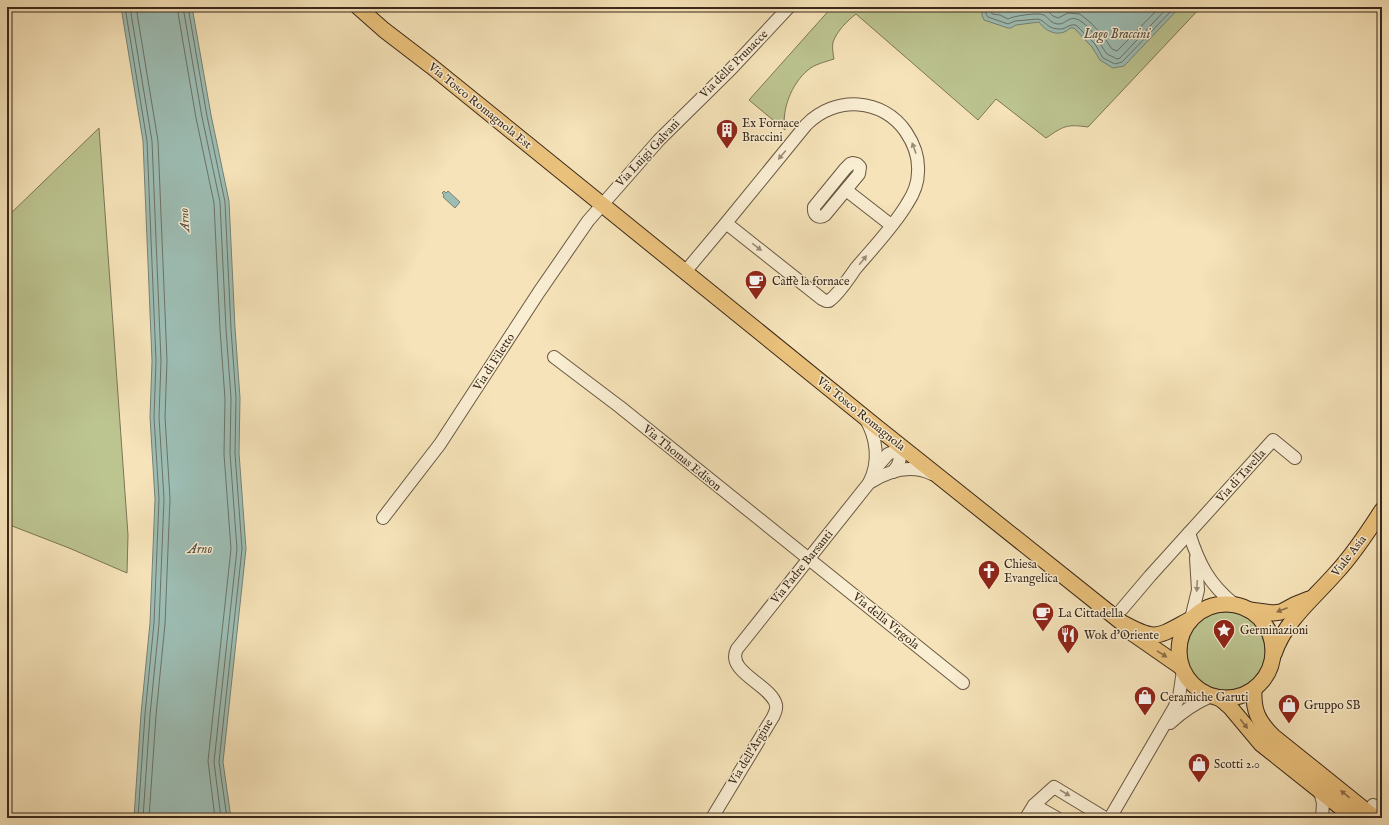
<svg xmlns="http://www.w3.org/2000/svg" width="1389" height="825" viewBox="0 0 1389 825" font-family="'IM FELL English',serif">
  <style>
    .green { fill: #bcc490; stroke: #7b7655 }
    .water { fill: #9dbdb4; stroke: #758276 }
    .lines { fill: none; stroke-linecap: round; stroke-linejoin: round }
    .shore { stroke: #6c7367; stroke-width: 1 }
    .minor-casing { stroke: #695842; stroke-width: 14 }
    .major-casing { stroke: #3a291a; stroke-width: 17 }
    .minor { stroke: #f9edd2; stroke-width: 12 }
    .major { stroke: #ebc27c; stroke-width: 15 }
    .oneway { fill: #9a8b76 }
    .oneway2 { fill: #8a6e46 }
    .labels { text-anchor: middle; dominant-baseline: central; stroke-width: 3; stroke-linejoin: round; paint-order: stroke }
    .street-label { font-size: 12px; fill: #3a291a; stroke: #f9edd2 }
    .poi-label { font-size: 12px; fill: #3a291a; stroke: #f9edd2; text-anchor: start }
    .water-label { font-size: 13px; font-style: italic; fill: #534e40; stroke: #f9edd2 }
  </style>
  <rect width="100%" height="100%" fill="#f6e3b9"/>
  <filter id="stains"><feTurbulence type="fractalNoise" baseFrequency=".005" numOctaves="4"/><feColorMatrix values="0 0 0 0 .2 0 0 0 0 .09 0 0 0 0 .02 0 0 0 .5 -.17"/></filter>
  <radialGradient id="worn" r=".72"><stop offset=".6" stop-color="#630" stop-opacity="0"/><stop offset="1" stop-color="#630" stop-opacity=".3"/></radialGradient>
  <g class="green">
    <path d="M832,7H1201L1088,127C1066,124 1064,126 1046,138L996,99L978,120L856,14C847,21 837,31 833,42C832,48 833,54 834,59C825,62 815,64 808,70C792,83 781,110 785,130L749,100Z"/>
    <path d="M99,128L128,535L127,573L69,548L7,524V217Z"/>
    <circle cx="1226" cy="651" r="39"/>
  </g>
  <g class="water">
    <path d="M121,7H192L211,115L229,201L235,328L240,398L239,453L246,549L223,762L231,818H134L141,714L150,623L155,499L150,417L152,361L143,141Z"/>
    <path d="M982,7H1180L1124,66L1113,68L1100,60L1092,47L1074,28H1070C1060,38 1046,32 1039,22L1016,25L1011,28H1008L984,20L982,15Z"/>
    <path d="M444,191L446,193L448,191L460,202L455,208L443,197L444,195L442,193Z"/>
  </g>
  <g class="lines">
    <g class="shore">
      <path d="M125,7L147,141L156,361L154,417L159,499L154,623L145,714L138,818"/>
      <path d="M130,7L152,141L161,361L159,417L164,499L159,624L150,715L143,818"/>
      <path d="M136,7L158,141L167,361L165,417L170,499L165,624L156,715L149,818"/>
      <path d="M177,7L196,118L214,203L220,329L225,399L224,454L231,549L208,761L215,818"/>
      <path d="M183,7L202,117L220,202L226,329L231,398L230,453L237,549L214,762L221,818"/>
      <path d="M188,7L207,116L225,202L231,329L236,398L235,453L242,549L219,762L227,818"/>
      <path d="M986,7V14L988,17L1008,24L1015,21L1038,19C1046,21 1046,28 1058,29C1066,30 1067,24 1076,25L1095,44L1103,58L1115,64L1122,62L1175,7"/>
      <path d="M991,7L992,14L1000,15L1008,19C1013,16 1039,12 1044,15C1049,18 1051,24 1059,24C1066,24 1069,15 1079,20C1091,27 1099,42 1106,53C1108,55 1114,57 1117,59L1120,58L1168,7"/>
      <path d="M997,7L1008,12L1015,10L1040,8L1046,9L1053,16L1058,18L1068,13L1080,14L1091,23L1103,36L1112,49L1117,51L1160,7"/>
    </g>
    <g class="minor-casing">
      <g id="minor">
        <path d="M853,163L857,164L860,167L859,174L825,215C818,220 813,214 814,207L845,169L850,164Z"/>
        <path d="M846,190L891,225"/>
        <path d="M685,272L726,223L806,125C835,95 883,98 906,132C914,144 919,158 918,172C918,183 913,195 907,204C894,226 873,248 856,268C848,279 840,293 829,301H826L822,299L726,223"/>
        <path d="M554,357L620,407L963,683"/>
        <path d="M865,418C877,438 880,462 869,483"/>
        <path d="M875,469L888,454L903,448"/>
        <path d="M893,472L898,465L903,448"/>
        <path d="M383,518L440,444L539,292L588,221L659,140L731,69L789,7"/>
        <path d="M1189,533C1199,564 1209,584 1234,604"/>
        <path d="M1122,609L1150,576L1273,440L1295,458"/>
        <path d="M1191,619L1198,590L1196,558"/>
        <path d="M1170,723C1183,711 1195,703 1211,696"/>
        <path d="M1320,791L1323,803L1322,818"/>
        <path d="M1034,805L1057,818"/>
        <path d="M1373,805L1382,812"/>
        <path d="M712,818L773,717C775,713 777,709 776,705C772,685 725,672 737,649L869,483C888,471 911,464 932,474"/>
        <path d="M1026,818L1034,805L1054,787L1105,818"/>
        <path d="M1110,818L1174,708L1179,697L1183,671"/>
      </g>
    </g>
    <g class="major-casing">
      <g id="major">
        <path d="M358,7L384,30L431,66L878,428L1121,622C1157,642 1157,637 1191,619"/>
        <circle cx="1226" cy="651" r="47"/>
        <path d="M1250,610L1273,613L1281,612L1294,605L1309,599"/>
        <path d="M1132,633L1181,667"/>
        <path d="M1274,654C1285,621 1313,599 1335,574C1353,555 1368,532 1382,510"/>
        <path d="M1254,689C1253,711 1258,721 1273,736L1375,818"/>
        <path d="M1216,697L1222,700L1230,707L1261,744L1354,818"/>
      </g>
    </g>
    <use href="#minor" class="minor"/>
    <use href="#major" class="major"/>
  </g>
  <defs><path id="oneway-solid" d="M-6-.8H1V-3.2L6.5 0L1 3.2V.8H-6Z"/></defs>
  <g class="oneway">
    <use href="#oneway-solid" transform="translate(914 148) rotate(-110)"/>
    <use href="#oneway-solid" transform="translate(782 155) rotate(130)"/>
    <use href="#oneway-solid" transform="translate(757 247) rotate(38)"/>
    <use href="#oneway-solid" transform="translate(863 260) rotate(-51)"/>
    <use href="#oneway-solid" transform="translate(1197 586) rotate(93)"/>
    <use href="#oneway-solid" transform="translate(1065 793) rotate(31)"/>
  </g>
  <g class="oneway2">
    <use href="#oneway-solid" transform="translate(1282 610) rotate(159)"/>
    <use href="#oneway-solid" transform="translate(1162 654) rotate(32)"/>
    <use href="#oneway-solid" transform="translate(1244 724) rotate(51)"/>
    <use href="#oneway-solid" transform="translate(1345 794) rotate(-141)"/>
  </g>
  <defs>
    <g id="building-pin" transform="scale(1.15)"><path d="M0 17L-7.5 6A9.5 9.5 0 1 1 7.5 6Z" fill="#8f2418" stroke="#f9edd2"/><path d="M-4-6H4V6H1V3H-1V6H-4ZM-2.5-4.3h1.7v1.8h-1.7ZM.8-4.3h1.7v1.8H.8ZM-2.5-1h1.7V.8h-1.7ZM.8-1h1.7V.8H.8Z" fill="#fff"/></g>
    <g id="cafe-pin" transform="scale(1.15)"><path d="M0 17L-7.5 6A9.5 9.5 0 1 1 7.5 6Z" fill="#8f2418" stroke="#f9edd2"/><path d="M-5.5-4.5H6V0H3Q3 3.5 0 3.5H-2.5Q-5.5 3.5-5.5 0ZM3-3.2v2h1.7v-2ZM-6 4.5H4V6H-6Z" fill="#fff"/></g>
    <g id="church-pin" transform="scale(1.15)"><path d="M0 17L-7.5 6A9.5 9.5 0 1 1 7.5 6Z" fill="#8f2418" stroke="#f9edd2"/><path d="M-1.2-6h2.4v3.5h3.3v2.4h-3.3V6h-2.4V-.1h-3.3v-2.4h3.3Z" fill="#fff"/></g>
    <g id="sight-pin" transform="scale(1.15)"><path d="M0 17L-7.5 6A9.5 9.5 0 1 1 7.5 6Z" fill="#8f2418" stroke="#f9edd2"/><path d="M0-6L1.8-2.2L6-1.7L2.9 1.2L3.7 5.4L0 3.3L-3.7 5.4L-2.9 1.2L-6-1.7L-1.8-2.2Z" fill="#fff"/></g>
    <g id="restaurant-pin" transform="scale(1.15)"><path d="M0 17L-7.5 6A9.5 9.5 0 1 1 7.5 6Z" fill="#8f2418" stroke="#f9edd2"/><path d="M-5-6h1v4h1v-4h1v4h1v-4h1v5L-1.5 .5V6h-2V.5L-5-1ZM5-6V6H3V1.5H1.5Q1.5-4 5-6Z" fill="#fff"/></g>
    <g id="shop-pin" transform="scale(1.15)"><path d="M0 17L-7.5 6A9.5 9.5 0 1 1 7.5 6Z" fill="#8f2418" stroke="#f9edd2"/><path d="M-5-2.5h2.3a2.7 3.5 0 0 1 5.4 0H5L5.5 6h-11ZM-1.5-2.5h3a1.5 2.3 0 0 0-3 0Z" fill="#fff"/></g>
  </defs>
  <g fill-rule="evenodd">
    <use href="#building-pin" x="727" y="130"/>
    <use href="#cafe-pin" x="756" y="281"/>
    <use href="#church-pin" x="989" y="571"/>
    <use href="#cafe-pin" x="1043" y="613"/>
    <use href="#sight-pin" x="1224" y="630"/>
    <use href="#restaurant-pin" x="1068" y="635"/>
    <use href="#shop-pin" x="1145" y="697"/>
    <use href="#shop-pin" x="1289" y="705"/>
    <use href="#shop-pin" x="1199" y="764"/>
  </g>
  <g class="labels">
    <g class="street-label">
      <text transform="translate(734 64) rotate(-45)">Via delle Prunacce</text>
      <text transform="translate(480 106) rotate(39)">Via Tosco Romagnola Est</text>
      <text transform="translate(648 153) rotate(-47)">Via Luigi Galvani</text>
      <text transform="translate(494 362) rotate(-57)">Via di Filetto</text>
      <text transform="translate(861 414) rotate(39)">Via Tosco Romagnola</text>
      <text transform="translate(682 458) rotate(39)">Via Thomas Edison</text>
      <text transform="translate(1241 476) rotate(-48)">Via di Tavella</text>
      <text transform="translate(1349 556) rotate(-52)">Viale Asia</text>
      <text transform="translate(802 567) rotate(-51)">Via Padre Barsanti</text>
      <text transform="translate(886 621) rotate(39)">Via della Virgola</text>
      <text transform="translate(751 752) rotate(-59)">Via dell'Argine</text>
    </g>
    <g class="poi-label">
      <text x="742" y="123">Ex Fornace<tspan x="742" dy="14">Braccini</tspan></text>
      <text x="772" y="281">Caffè la fornace</text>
      <text x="1004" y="564">Chiesa<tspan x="1004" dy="14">Evangelica</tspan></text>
      <text x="1058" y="613">La Cittadella</text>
      <text x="1240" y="630">Germinazioni</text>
      <text x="1084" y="635">Wok d'Oriente</text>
      <text x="1160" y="697">Ceramiche Garuti</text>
      <text x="1304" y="705">Gruppo SB</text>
      <text x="1214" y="764">Scotti 2.0</text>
    </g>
    <g class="water-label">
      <text x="1117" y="34">Lago Braccini</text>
      <text transform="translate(185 220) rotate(-94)">Arno</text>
      <text x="200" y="549">Arno</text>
    </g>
  </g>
  <rect width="1389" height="825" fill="none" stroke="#f6e3b9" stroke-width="24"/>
  <rect x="8" y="8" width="1373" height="809" fill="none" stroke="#3a291a" stroke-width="2"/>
  <rect x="12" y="12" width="1365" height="801" fill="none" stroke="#3a291a"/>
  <rect width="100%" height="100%" filter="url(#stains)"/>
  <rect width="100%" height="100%" fill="url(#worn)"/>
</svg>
